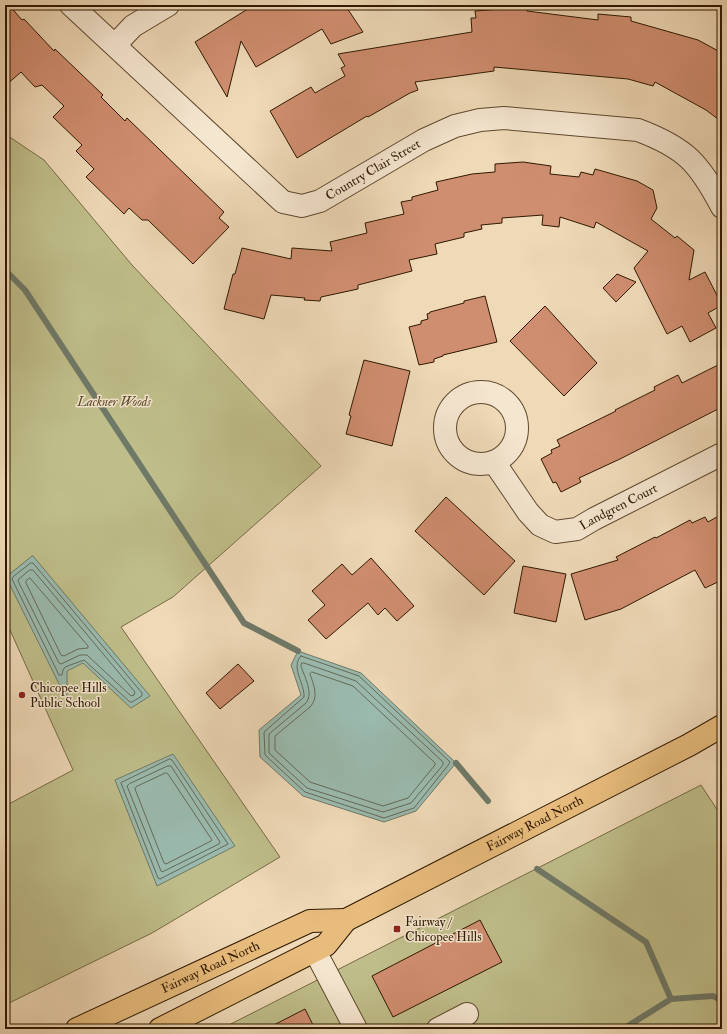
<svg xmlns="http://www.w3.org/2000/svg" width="727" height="1034" viewBox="0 0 727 1034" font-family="'IM FELL Double Pica',serif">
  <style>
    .green { fill: #bfbe8a; stroke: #766b45 }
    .water { fill: #9abaae; stroke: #6f7968 }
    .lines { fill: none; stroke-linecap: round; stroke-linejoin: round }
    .shore { stroke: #646957; stroke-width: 1 }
    .stream { stroke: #6f7968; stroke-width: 6 }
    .building { fill: #d08e70; stroke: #2e1800 }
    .minor-casing { stroke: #5e482e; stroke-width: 24 }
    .major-casing { stroke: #2e1800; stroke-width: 24 }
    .minor { stroke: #f5e6d0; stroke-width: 22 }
    .major { stroke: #e8bc7c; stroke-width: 22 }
    .poi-dot { fill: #8f2418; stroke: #f5e6d0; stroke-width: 1.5 }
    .labels { text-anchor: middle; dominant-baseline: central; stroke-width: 3; stroke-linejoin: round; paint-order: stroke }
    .street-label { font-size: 13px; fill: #2e1800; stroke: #f5e6d0 }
    .park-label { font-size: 13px; font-style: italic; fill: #5a4a29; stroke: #f5e6d0 }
    .poi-label { font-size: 13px; fill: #2e1800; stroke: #f5e6d0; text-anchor: start }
  </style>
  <rect width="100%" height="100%" fill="#efd9b7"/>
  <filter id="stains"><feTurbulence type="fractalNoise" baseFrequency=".005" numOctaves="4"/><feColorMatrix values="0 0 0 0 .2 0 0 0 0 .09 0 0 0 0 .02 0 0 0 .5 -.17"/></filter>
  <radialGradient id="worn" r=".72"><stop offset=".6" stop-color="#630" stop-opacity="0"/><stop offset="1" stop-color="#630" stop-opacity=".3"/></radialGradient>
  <g class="green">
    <path d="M5,134L44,160L132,265L321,466L173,597L121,627L280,857L152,933L5,1005V806L73,770L5,619Z"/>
    <path d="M701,785L722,817V1029H221Z"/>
  </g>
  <g class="water">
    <path d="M32,556H33L150,696L131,708L83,663L67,671V700L6,577Z"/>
    <path d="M298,651L361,673L456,763L416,811L384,822L303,796L260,757L259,730L301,695L291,665Z"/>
    <path d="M173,754L235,846L157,886L115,780Z"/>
  </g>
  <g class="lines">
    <g class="shore">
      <path d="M31,563H33L142,693V696L132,702H130L84,660L65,667L63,670L62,675H59L12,579L13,577Z"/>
      <path d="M30,570H33L135,692L134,695L131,696L87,655H80L61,664L59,663L18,581L19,579Z"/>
      <path d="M30,578L88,646V648L78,649L64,656L61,655L26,583V581Z"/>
      <path d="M301,656L359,676L450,762L449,764L414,808L384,818L305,792L265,755L264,732L304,697C305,684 290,667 301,656Z"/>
      <path d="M302,663H304L356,681L443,762V765L411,803L383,812L307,788L269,753V734L306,703C314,693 304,676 301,666Z"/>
      <path d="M312,672L353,686L435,763V765L408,798L383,806L310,782L275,750V736L310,707C319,697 314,686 310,674Z"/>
      <path d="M170,759L172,760L228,844L160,879L158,878L121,783Z"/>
      <path d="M168,766H171L220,842L219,844L162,872L161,871L127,786L129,784Z"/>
      <path d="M166,773L168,774L212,840L211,841L166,864L164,863L135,789L136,787Z"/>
    </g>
    <g class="stream">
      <path d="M5,270L25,290L244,623L298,651"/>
      <path d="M456,763L488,801"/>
      <path d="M537,869L646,942L671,999"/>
      <path d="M623,1029L671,999L713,996L722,1001"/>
    </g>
  </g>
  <g class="building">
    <path d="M5,5H9L22,20L24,19L54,51L55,49L103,95L101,97L125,121L127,118L224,212L219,218L229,227L193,264L148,220H142L129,208L124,214L86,177L94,169L76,151L82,145L53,117L64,106L42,85L35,87L21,72L5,86Z"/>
    <path d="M254,5H345L363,32L331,44L322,29L256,67L241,41L227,97L195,42Z"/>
    <path d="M527,7V11L598,20V14L631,17V21L698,40L722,53V122L706,110L655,82L653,86L628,79L494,67V71L415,82L418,90L410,93L368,117L367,116L297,158L270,111L311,87L315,93L345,76L341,68L345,66L338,54L472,32L471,18H476L475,11Z"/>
    <path d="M523,162L551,166L550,174L579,177L581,172L593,175L595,169L637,181L653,190L657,208L651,219L675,238L677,236L694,250L689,280L705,272L722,305L708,313L716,328L690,342L682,326L667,334L634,268L648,251L596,222L594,228L560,217L559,227L542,225L543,215L502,218V223L481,225L482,229L464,233V237L435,244L437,254L409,260L412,271L358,285V289L321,297L320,301L304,300L305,298L271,295L264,319L224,309L233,274H235L242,248L291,259L292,248L332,251L330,242L367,233L365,223L404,214L401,202L412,200V197L438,190L436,182L472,174L495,172V164Z"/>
    <path d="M617,274L636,282L616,302L603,288Z"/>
    <path d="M485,296L497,342L443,355V356L434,359V362L419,365L409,327L421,324V321L428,319L427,314L430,313V312L464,303V301Z"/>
    <path d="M545,306L597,363L564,396L510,341Z"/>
    <path d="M364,360L410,371L392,446L346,434L351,416L349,415Z"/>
    <path d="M722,363V407L620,459L579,478L581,482L561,492L556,482L553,483L541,459L552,453L551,450L560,446L557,440L616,411L615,410L655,390L654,387L678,375L682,383Z"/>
    <path d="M446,497L515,561L484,595L415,531Z"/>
    <path d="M722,514V580L705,588L695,570L621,609L585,620L571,574L618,560L616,557L655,537L656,538L690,520L692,523L705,517L708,522Z"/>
    <path d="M371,558L414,606L397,621L385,608L378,615L368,603L326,639L308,620L325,605L312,591L342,564L352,575Z"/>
    <path d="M523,566L566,574L556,622L514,613Z"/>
    <path d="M238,664L254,681L220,709L206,693Z"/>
    <path d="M480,920L502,962L393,1017L372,976Z"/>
    <path d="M305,1009L315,1029H266Z"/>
  </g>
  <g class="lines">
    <g class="minor-casing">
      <g id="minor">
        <path id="s1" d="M71,5L283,202L302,206L320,201L424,140L455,126L480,120L504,118L638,130C686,148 699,163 722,207"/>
        <path d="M115,45L133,26L168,5"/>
        <circle cx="481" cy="428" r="36"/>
        <path id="s2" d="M494,462L528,512L540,525L555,532L577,529L594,519L722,454"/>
        <path d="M315,951L356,1029"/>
        <path d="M438,1029L467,1014"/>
      </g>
    </g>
    <g class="major-casing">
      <g id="major">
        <path id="s3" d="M77,1029L310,921L346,920"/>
        <path id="s4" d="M160,1029L326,945L346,920L689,745L722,726"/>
      </g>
    </g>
    <use href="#minor" class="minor"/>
    <use href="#major" class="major"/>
  </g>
  <g class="poi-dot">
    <circle cx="22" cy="695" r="4"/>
    <rect x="393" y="925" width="8" height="8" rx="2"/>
  </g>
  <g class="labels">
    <g class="street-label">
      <text stroke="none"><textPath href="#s1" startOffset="389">Country Clair Street</textPath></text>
      <text stroke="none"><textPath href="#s2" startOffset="164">Landgren Court</textPath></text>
      <text stroke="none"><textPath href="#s4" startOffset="430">Fairway Road North</textPath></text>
      <text stroke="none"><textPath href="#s3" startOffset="147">Fairway Road North</textPath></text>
    </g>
    <g class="park-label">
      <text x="114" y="402">Lackner Woods</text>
    </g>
    <g class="poi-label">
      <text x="30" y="688">Chicopee Hills<tspan x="30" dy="15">Public School</tspan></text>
      <text x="405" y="922">Fairway /<tspan x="405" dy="15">Chicopee Hills</tspan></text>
    </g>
  </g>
  <rect width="727" height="1034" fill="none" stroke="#efd9b7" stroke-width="20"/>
  <rect x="6" y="6" width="715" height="1022" fill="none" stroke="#2e1800" stroke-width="2"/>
  <rect x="10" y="10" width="707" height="1014" fill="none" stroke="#2e1800"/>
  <rect width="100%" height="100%" filter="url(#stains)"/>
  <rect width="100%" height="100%" fill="url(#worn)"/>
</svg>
